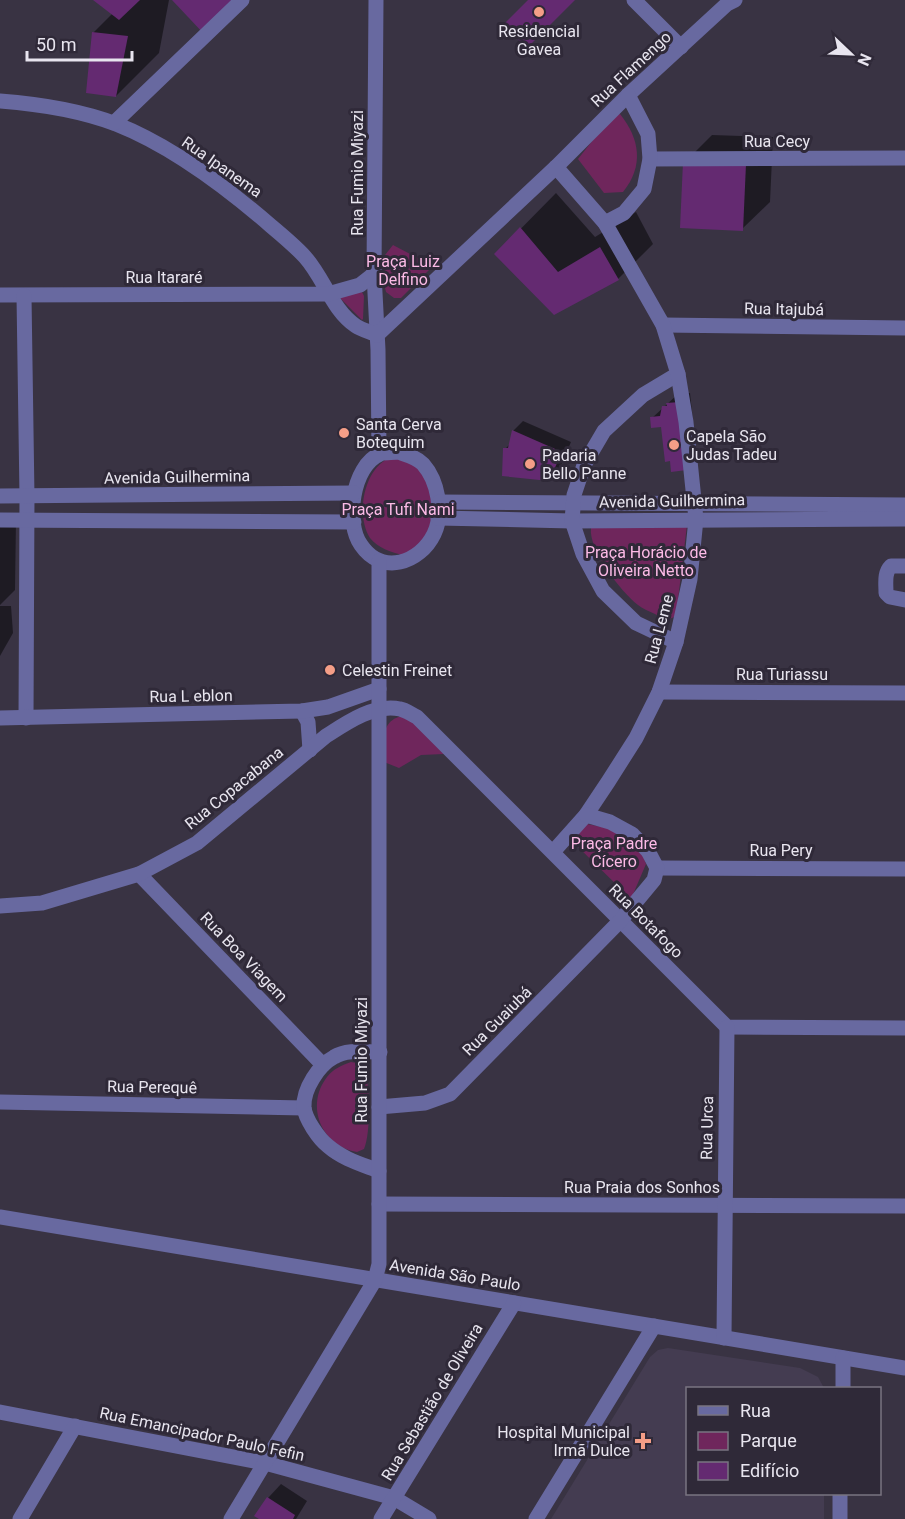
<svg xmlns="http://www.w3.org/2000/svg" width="905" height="1519" viewBox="0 0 905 1519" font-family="Roboto,sans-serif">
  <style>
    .built { fill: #443c51 }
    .green { fill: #6f265c }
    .shadow { fill: #0007 }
    .building { fill: #642a71 }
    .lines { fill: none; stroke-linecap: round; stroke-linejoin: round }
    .minor { stroke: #6869a0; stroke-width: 15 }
    .poi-dot { fill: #f49e87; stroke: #2f2938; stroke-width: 2 }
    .labels { text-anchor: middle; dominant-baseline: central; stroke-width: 6; stroke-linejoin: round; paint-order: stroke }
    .poi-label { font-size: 16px; fill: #e8e5ef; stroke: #2f2938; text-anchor: start }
    .street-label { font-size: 16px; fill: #e8e5ef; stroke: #2f2938 }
    .park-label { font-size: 16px; fill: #fcbae6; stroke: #2f2938 }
  </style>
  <rect width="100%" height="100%" fill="#393343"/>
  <path class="built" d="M668,1348L800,1368L818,1377L824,1388H688V1494H824V1519H551L650,1357L658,1350Z"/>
  <g class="green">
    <path d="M620,114C640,139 644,166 623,192L604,193L578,159L612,116Z"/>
    <path d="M393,245L433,266L401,298H394L386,292L384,284L385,255Z"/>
    <path d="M362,292L364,296L363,319L362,320L338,296Z"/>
    <path d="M406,455L428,480L434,515L424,544L402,555C391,552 378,548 370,538C355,515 364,466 392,457C396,456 401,456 406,455Z"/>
    <path d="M687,525L676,616C674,617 670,619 667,620C663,620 658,616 655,614C649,611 643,609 638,605C621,592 588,549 591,528Z"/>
    <path d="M402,716L411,719L444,754L421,755L399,768L384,762C384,744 379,721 402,716Z"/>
    <path d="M582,823L617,830L642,853L646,864L631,899L571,840Z"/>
    <path d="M351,1062L362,1064C371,1076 371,1135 364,1149L357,1152C321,1146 305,1105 327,1077C333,1069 342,1065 351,1062Z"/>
  </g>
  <g class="shadow">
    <path d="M95,0H169L159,53L116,96L93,33L113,13Z"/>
    <path d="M712,135L773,137L770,202L742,229L685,162Z"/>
    <path d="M556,193L595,237L636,212L653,244L618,279L554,314L496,254Z"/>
    <path d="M690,393L697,459L663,425L652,418L678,394Z"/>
    <path d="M523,421L571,442L559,470L549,480L505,449L511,443L513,431Z"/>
    <path d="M16,520L15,590L0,605V521Z"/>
    <path d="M0,606H11L13,633L0,656Z"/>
    <path d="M281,1484L307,1501L296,1519H261L268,1498Z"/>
  </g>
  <g class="building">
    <path d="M93,0H140L119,20Z"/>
    <path d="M172,0H242L205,35Z"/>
    <path d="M528,0H575L527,48L503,25Z"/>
    <path d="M92,32L128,36L116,97L86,93Z"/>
    <path d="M683,162L746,164L743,231L680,228Z"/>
    <path d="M520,227L558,272L600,247L619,280L554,315L494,254Z"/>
    <path d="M680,402L687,470L671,472L670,461L665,462L661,427L651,428L650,417L660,416L662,406H667L666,403Z"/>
    <path d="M512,430L562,452L549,481L502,476L503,448H508Z"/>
    <path d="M267,1497L295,1515L293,1519H259L254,1516Z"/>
  </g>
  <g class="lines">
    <g class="minor">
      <path d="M376,0L374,274L378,350L379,454"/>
      <path d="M634,0L681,47"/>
      <path d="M0,101C39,104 79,110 116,124C172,146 226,187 271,226C283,236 295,246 305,257C324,278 332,310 356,326C362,330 371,332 377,335L556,167L628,95L727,4L735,0"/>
      <path d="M114,123L242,0"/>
      <path d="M650,159L905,158"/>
      <path d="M605,223L624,213L644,189L650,159L648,134L628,95"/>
      <path d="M0,295L328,294L360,285L374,274"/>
      <path d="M24,296L27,497L26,718"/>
      <path d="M663,325L905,328"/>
      <path d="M398,452C407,455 416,457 423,464C438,481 444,513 434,534C420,563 382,576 361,545C345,523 352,466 380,454C385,452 393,453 398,452Z"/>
      <path d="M0,496L354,493"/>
      <path d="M439,502L905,505"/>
      <path d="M438,518L572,521L905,519"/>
      <path d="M0,520L354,522"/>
      <path d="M905,566H891C884,573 886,583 886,593L890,597L905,600"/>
      <path d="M676,642L636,623L603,591L583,554L572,521L574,495L584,465L604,431L643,395L678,374"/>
      <path d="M659,692L905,693"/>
      <path d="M302,711L308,722L310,750"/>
      <path d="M0,718L302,711L328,707L379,689"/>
      <path d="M553,852L586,815L608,782L636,738L659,692L676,642L690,579L696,519L686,422L678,374L663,325L605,223L556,167"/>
      <path d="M657,868L905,869"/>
      <path d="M139,874L323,1065"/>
      <path d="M0,906L42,903L139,874L197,843L326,736C346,723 375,703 400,709C406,710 412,715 417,717L727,1027L905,1028"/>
      <path d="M0,1102L304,1108"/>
      <path d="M379,1107L425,1103L450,1094L620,921L654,880L657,868L648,851L632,834L610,822L586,815"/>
      <path d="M379,1171C361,1164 343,1159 328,1146C319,1139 305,1119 304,1107C303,1089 319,1065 334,1057C347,1049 365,1052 380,1052"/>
      <path d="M379,1204L905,1206"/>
      <path d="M0,1217L905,1368"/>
      <path d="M724,1338L727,1027"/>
      <path d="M843,1388V1358"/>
      <path d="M0,1412L265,1463L394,1498L429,1519"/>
      <path d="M20,1519L75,1426"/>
      <path d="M231,1519L375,1280L379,1264V561"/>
      <path d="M381,1519L514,1303"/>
      <path d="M536,1519L654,1326"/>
      <path d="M840,1519V1494"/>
    </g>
  </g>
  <g class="poi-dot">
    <circle cx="539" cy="12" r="6"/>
    <circle cx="344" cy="433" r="6"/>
    <circle cx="674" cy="445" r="6"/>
    <circle cx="530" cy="464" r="6"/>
    <circle cx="330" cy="670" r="6"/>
    <path d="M640 1432h6v6h6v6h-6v6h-6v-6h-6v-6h6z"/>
  </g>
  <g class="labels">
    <g class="poi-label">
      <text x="539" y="31" text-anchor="middle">Residencial<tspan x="539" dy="18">Gavea</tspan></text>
      <text x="356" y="424">Santa Cerva<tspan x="356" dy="18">Botequim</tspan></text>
      <text x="686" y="436">Capela São<tspan x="686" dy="18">Judas Tadeu</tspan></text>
      <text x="542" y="455">Padaria<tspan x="542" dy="18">Bello Panne</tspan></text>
      <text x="342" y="670">Celestin Freinet</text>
      <text x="630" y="1432" text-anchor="end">Hospital Municipal<tspan x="630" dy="18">Irmã Dulce</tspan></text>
    </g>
    <g class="street-label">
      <text transform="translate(631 69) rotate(-43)">Rua Flamengo</text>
      <text x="777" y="141">Rua Cecy</text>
      <text transform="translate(222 167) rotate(35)">Rua Ipanema</text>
      <text transform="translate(357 173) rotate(-90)">Rua Fumio Miyazi</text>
      <text x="164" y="277">Rua Itararé</text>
      <text transform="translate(784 309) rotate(1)">Rua Itajubá</text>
      <text transform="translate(177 477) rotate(-1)">Avenida Guilhermina</text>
      <text transform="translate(672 501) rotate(-1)">Avenida Guilhermina</text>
      <text transform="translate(659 629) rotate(-75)">Rua Leme</text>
      <text x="782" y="674">Rua Turiassu</text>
      <text transform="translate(191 696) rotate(-1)">Rua L eblon</text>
      <text transform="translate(234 788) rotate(-39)">Rua Copacabana</text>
      <text x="781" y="850">Rua Pery</text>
      <text transform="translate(646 921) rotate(45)">Rua Botafogo</text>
      <text transform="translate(244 957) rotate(46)">Rua Boa Viagem</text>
      <text transform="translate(497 1021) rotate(-45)">Rua Guaiubá</text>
      <text transform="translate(361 1060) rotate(-90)">Rua Fumio Miyazi</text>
      <text transform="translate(152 1087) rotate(1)">Rua Perequê</text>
      <text transform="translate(707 1128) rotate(-89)">Rua Urca</text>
      <text x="642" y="1187">Rua Praia dos Sonhos</text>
      <text transform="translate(455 1275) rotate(9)">Avenida São Paulo</text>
      <text transform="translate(432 1402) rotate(-59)">Rua Sebastião de Oliveira</text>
      <text transform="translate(202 1434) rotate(12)">Rua Emancipador Paulo Fefin</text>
    </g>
    <g class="park-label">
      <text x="403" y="261">Praça Luiz<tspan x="403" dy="18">Delfino</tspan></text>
      <text x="398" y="509">Praça Tufi Nami</text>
      <text x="646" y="552">Praça Horácio de<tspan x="646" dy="18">Oliveira Netto</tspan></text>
      <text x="614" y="843">Praça Padre<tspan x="614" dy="18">Cícero</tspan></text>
    </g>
  </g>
  <rect x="686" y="1387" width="195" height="108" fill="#2f2938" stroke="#797481" stroke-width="1.5"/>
  <rect x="698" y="1406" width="30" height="9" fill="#6869a0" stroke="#797481" stroke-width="1.5"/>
  <text x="740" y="1417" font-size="18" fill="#e8e5ef">Rua</text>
  <rect x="698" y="1432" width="30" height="18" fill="#6f265c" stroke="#797481" stroke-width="1.5"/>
  <text x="740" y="1447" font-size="18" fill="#e8e5ef">Parque</text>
  <rect x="698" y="1462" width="30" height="18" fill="#642a71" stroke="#797481" stroke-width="1.5"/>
  <text x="740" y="1477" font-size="18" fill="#e8e5ef">Edifício</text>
  <g transform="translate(851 54) rotate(113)" stroke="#2f2938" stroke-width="4.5" paint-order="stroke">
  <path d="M0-4.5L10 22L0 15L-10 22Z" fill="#e8e5ef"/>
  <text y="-9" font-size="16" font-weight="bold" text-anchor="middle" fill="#e8e5ef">N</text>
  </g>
  <path d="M27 51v9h105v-9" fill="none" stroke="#e8e5ef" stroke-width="3"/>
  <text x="36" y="51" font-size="18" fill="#e8e5ef" stroke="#2f2938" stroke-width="4.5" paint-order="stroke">50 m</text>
</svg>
